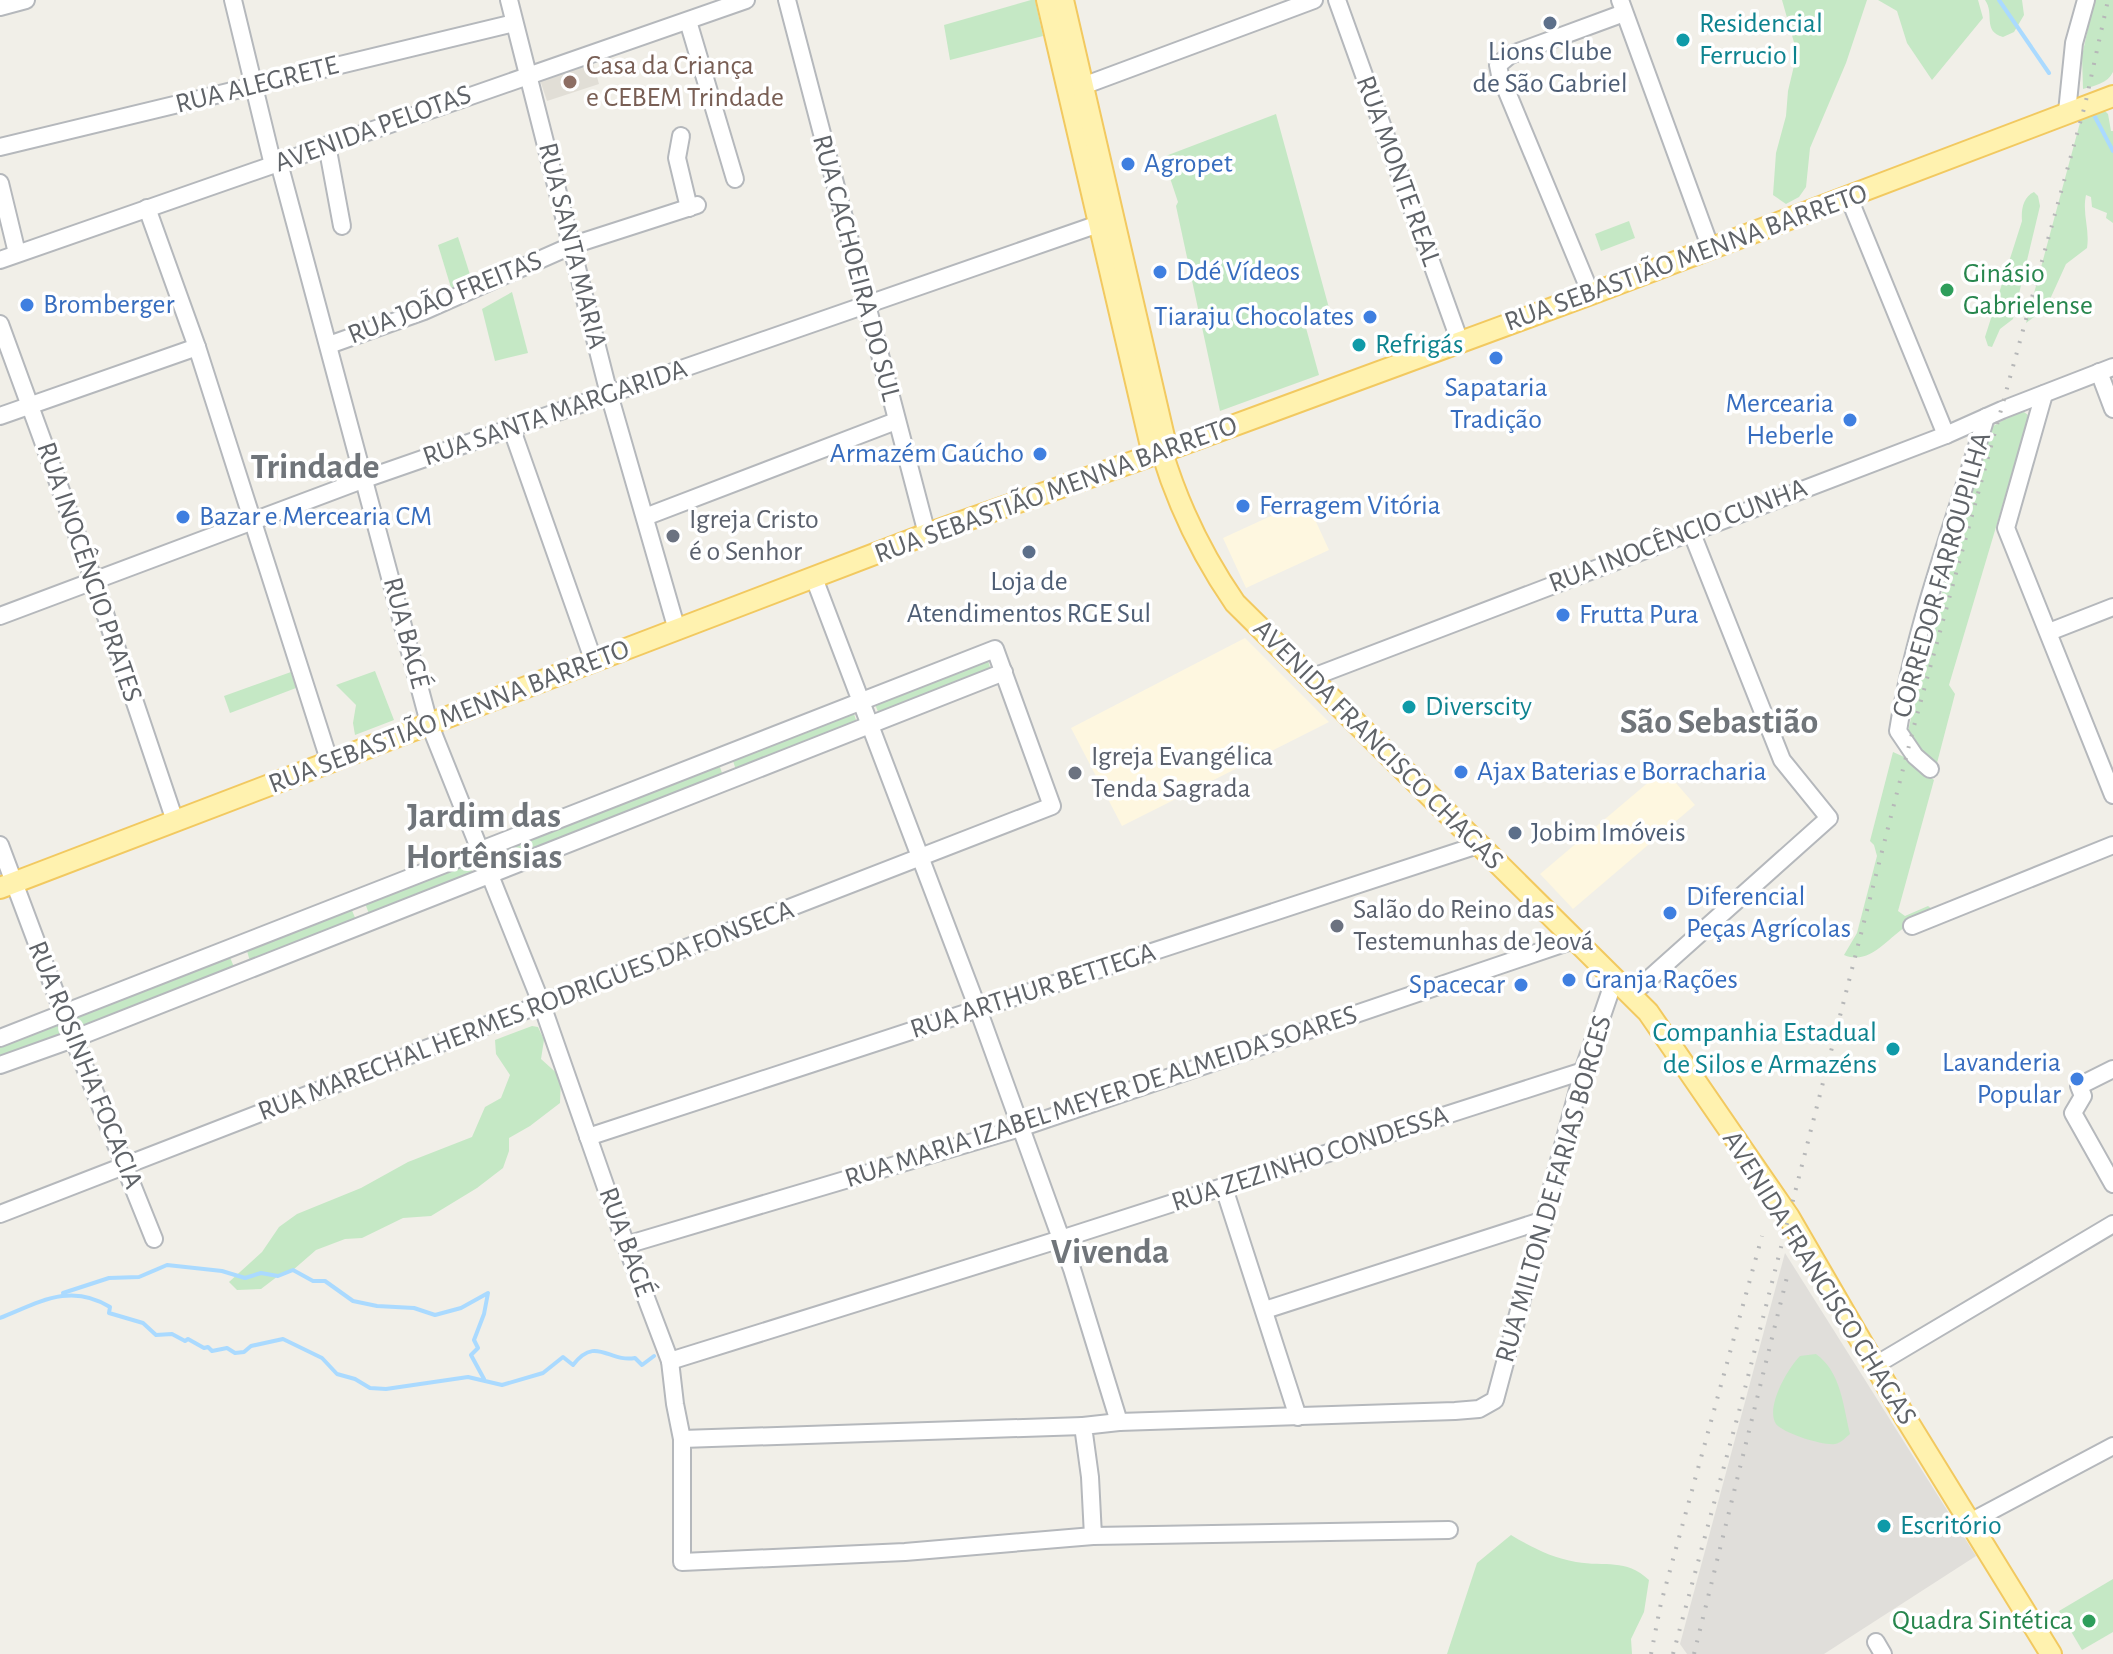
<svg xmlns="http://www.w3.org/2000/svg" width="2113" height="1654" viewBox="0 0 2113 1654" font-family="'Alegreya Sans',sans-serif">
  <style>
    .commercial { fill: #fef7e0 }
    .industrial { fill: #e0deda }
    .education { fill: #e1ded6 }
    .green { fill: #c5e8c5 }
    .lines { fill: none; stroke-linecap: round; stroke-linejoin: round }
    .stream { stroke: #aadaff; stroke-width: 4 }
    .minor-casing { stroke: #b5b8bc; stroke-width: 20 }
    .major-casing { stroke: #f2c960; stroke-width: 24 }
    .minor { stroke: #fff; stroke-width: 16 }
    .major { stroke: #fff2af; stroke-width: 20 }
    .rail { stroke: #b6b7b8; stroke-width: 4; stroke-dasharray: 2 10; stroke-linecap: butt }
    .service-dot { fill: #5c6f8a; stroke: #fff; stroke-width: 3 }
    .culture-dot { fill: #0f9aa8; stroke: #fff; stroke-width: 3 }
    .education-dot { fill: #8d6e63; stroke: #fff; stroke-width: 3 }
    .shop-dot { fill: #3f7fe0; stroke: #fff; stroke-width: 3 }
    .leisure-dot { fill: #2e9e5b; stroke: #fff; stroke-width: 3 }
    .worship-dot { fill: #6b7280; stroke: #fff; stroke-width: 3 }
    .labels { text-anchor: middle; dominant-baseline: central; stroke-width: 7; stroke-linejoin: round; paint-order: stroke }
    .culture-label { font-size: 28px; fill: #0d838f; stroke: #fff; text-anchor: start }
    .service-label { font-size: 28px; fill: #4e5e75; stroke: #fff }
    .education-label { font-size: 28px; fill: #785e54; stroke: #fff; text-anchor: start }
    .street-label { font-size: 28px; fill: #5f6368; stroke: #fff }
    .shop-label { font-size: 28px; fill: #366cbe; stroke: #fff; text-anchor: start }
    .leisure-label { font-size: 28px; fill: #27864d; stroke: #fff; text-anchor: start }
    .worship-label { font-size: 28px; fill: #5b616d; stroke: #fff; text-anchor: start }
    .district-label { font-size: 36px; font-weight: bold; fill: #70757a; stroke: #fff }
  </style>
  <rect width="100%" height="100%" fill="#f1efe8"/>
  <g class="commercial">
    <path d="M1306,500L1329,550L1246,588L1223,538Z"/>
    <path d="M1245,638L1329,722L1122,826L1071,728Z"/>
    <path d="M1664,769L1695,805L1573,909L1540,874Z"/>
  </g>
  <path class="industrial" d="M1785,1253L1976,1556L1824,1654H1687L1680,1644Z"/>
  <path class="education" d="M593,63L599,84L547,101L540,80Z"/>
  <g class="green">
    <path d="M1031,0H1035L1043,36L950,60L944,25Z"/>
    <path d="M1782,0H1867L1846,63L1810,148L1806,187L1799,197L1786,204L1773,195L1776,153L1786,116L1788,91L1797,53Z"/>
    <path d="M1878,0H1978L1983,18L1932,80L1907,43L1897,11Z"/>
    <path d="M1985,0H2022L2024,15L2014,32L2003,37C1982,31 1995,14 1985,0Z"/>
    <path d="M2094,0H2113V72C2108,83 2094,86 2083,89L2082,56Z"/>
    <path d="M2102,108L2108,114L2111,131H2113V223L2106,218L2107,213L2092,207L2091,197L2086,195C2082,214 2090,229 2087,248L2066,264L2046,308L2026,323L2081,119L2089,112Z"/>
    <path d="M1276,114L1329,308L1303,317L1319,375L1220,411L1176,206L1178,202L1163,157Z"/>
    <path d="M2034,192L2038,196L2040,206L2013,319L2000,329L1992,347L1988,346L1985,337L2022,221C2021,210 2023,197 2034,192Z"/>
    <path d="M1629,221L1635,238L1601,251L1595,234Z"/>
    <path d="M458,237L473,284L452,291L438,245Z"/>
    <path d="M512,292L528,353L495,361L482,309Z"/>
    <path d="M2024,412L2028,415L2024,433L1949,685L1955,694L1937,763L1929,759L1907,736L1927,646L1988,429L2016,413Z"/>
    <path d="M987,658L991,670L879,714L874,702Z"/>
    <path d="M375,671L394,720L355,735L353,723L356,705L336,685Z"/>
    <path d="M291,672L296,688L230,713L224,696Z"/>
    <path d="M853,711L857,723L736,770L732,758Z"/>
    <path d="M1893,752L1911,760L1934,780L1898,911L1905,916L1928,906L1937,913C1927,917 1916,920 1907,926C1887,938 1870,966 1844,955L1857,933L1877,856L1874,845L1870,841Z"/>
    <path d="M719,764L723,776L498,864L493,852Z"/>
    <path d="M468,862L473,874L369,914L365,903Z"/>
    <path d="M351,908L356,920L250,961L246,948Z"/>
    <path d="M229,955L234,967L77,1028L72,1016Z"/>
    <path d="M58,1022L62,1034L0,1058V1045Z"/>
    <path d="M532,1026L538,1027L544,1040L541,1059L561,1077L560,1103L530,1126L509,1138V1151L503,1168L477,1188L431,1216L403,1218L362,1238L345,1239L316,1250L293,1270L278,1276L261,1289L237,1290L229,1282L262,1252L279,1227L297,1214L361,1188L408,1162L472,1137L485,1107L501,1098L510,1075L496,1054L495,1040Z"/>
    <path d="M1816,1354C1841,1372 1843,1405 1850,1434C1845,1438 1841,1443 1835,1444C1823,1446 1783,1433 1776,1424C1765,1407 1788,1368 1800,1356Z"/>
    <path d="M1511,1535C1531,1547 1552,1558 1576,1562C1606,1567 1625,1558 1649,1580L1644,1612L1631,1639L1632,1654H1447L1477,1563Z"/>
    <path d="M2113,1579V1632L2082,1650L2059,1611Z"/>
  </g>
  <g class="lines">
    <g class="stream">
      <path d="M1999,0L2049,73"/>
      <path d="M2094,115L2113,151"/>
      <path d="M63,1293L109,1278L139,1277L167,1265L222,1271L245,1278L261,1273L278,1276L293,1270L313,1281H325L353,1301L377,1306L414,1308L435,1315L461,1308L488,1293L484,1314L474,1340L478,1348L471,1355L484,1379"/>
      <path d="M0,1318C38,1303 70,1282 110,1307L109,1313L143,1323L156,1335L172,1334L185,1341L188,1339L204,1348L208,1347L212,1351L227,1348L235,1353L244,1352L251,1346L283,1339L322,1358L337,1374L355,1379L370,1388L386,1389L468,1377L502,1385L543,1373L563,1357L573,1365C596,1335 609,1363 635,1358L642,1365L654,1356"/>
    </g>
    <g class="minor-casing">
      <g id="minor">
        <path d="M233,0L273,165"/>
        <path d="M509,0L609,394L677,630"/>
        <path d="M787,0L927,534"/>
        <path d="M1337,0L1460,342"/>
        <path d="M1620,0L1711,249"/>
        <path d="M0,7L26,0"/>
        <path d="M688,21L735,179"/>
        <path d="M1072,90L1314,0"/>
        <path d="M2067,112L2074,43L2086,0"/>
        <path d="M681,136L677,158L689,208"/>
        <path d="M327,145L342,226"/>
        <path d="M0,147L514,23"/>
        <path d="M279,163L429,723L542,1005L626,1245L670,1361L675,1404L682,1439"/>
        <path d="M0,183L17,253"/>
        <path d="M1849,198L1946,435"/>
        <path d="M147,208L197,347L330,763"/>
        <path d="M0,260L746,0"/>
        <path d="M1591,294L1500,75L1498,65L1510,55L1624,13"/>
        <path d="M0,324L94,581L175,821"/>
        <path d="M329,345L424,311L573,245L697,205"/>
        <path d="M2099,372L2113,409"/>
        <path d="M2044,394L2006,528L2113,795"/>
        <path d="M0,416L197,347"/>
        <path d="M511,427L594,662"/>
        <path d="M645,517L896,421"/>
        <path d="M814,578L978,1009L1072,1269L1119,1422"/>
        <path d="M0,616L365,479L1110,220"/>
        <path d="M2049,632L2113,607"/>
        <path d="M1313,677L1946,435L2002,410L2113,367"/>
        <path d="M1930,769L1915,756L1898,731C1915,624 1955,521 1986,417"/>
        <path d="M0,845L63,1013L154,1239"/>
        <path d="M1912,926L2113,845"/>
        <path d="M1632,994L1829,818L1782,760L1691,531"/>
        <path d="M0,1038L995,649L1052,806L0,1214"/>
        <path d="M0,1065L73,1039L1004,672"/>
        <path d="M2113,1069L2079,1086L2083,1096L2073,1113L2113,1184"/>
        <path d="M588,1137L1478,845"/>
        <path d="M1224,1188L1298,1417"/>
        <path d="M626,1245L1020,1128L1574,940"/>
        <path d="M1265,1310L1544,1220"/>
        <path d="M670,1361L1061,1239L1583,1071"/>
        <path d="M1874,1366L2113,1224"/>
        <path d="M1083,1426L682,1439V1562L905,1552L1093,1536"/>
        <path d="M1970,1522L2113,1446"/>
        <path d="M1449,1530L1093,1536L1090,1477L1083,1426L1119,1422L1455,1411L1479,1409L1495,1400L1583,1071L1615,978"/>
        <path d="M1876,1642L1883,1654"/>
      </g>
    </g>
    <g class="major-casing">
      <g id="major">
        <path d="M1047,0L1153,455"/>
        <path d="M1063,0L1167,450"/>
        <path d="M1162,452C1178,505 1204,558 1235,603L1648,1012L1789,1217L1905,1417L2051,1654"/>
        <path d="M0,888L927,534L1167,450L1591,294L2113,96"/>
      </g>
    </g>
    <use href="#minor" class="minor"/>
    <use href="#major" class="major"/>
    <g class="rail">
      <path d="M1651,1654L1661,1603L1762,1236"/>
      <path d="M1673,1654L1741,1404L1914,726L2085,105L2108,0"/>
      <path d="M1694,1654L1787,1277"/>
    </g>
  </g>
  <g class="service-dot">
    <circle cx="1550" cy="23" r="8"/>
    <circle cx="1029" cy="552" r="8"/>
    <circle cx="1515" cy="833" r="8"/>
  </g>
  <g class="culture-dot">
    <circle cx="1683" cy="40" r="8"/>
    <circle cx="1359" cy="345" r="8"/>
    <circle cx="1409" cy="707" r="8"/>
    <circle cx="1893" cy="1049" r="8"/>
    <circle cx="1884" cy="1526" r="8"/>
  </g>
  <circle class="education-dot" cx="570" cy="82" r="8"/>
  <g class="shop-dot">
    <circle cx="1128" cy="164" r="8"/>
    <circle cx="1160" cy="272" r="8"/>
    <circle cx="27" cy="305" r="8"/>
    <circle cx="1370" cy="317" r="8"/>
    <circle cx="1496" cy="358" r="8"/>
    <circle cx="1850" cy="420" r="8"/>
    <circle cx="1040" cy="454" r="8"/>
    <circle cx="1243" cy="506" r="8"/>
    <circle cx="183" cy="517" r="8"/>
    <circle cx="1563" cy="615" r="8"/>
    <circle cx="1461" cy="772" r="8"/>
    <circle cx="1670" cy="913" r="8"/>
    <circle cx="1569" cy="980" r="8"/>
    <circle cx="1521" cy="985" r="8"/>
    <circle cx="2077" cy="1079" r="8"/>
  </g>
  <g class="leisure-dot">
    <circle cx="1947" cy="290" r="8"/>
    <circle cx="2089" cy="1621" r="8"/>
  </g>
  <g class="worship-dot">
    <circle cx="673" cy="536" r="8"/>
    <circle cx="1075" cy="773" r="8"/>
    <circle cx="1337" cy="926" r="8"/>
  </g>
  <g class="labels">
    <g class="culture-label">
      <text x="1699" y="24">Residencial<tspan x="1699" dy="32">Ferrucio I</tspan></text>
      <text x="1375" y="345">Refrigás</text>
      <text x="1425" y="707">Diverscity</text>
      <text x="1877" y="1033" text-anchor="end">Companhia Estadual<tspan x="1877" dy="32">de Silos e Armazéns</tspan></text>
      <text x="1900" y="1526">Escritório</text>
    </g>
    <g class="service-label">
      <text x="1550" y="52">Lions Clube<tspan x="1550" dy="32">de São Gabriel</tspan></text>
      <text x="1029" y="582">Loja de<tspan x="1029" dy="32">Atendimentos RGE Sul</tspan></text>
      <text x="1531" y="833" text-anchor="start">Jobim Imóveis</text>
    </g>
    <g class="education-label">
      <text x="586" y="66">Casa da Criança<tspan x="586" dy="32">e CEBEM Trindade</tspan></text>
    </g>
    <g class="street-label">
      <text transform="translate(257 85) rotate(-14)">RUA ALEGRETE</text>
      <text transform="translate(373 129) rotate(-20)">AVENIDA PELOTAS</text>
      <text transform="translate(1398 171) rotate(70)">RUA MONTE REAL</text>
      <text transform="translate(572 246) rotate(76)">RUA SANTA MARIA</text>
      <text transform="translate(1686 258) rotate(-20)">RUA SEBASTIÃO MENNA BARRETO</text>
      <text transform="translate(856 268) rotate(75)">RUA CACHOEIRA DO SUL</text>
      <text transform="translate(445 298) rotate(-22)">RUA JOÃO FREITAS</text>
      <text transform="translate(555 413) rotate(-19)">RUA SANTA MARGARIDA</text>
      <text transform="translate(1056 490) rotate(-20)">RUA SEBASTIÃO MENNA BARRETO</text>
      <text transform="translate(1678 536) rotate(-21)">RUA INOCÊNCIO CUNHA</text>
      <text transform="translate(89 572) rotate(71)">RUA INOCÊNCIO PRATES</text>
      <text transform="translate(1942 575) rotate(-74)">CORREDOR FARROUPILHA</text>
      <text transform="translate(406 633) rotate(75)">RUA BAGÉ</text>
      <text transform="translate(449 717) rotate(-21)">RUA SEBASTIÃO MENNA BARRETO</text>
      <text transform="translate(1378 745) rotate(45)">AVENIDA FRANCISCO CHAGAS</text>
      <text transform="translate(1033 991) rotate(-18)">RUA ARTHUR BETTEGA</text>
      <text transform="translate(526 1011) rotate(-21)">RUA MARECHAL HERMES RODRIGUES DA FONSECA</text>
      <text transform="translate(85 1065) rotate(68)">RUA ROSINHA FOCACIA</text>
      <text transform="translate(1101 1097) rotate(-18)">RUA MARIA IZABEL MEYER DE ALMEIDA SOARES</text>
      <text transform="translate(1310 1159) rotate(-18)">RUA ZEZINHO CONDESSA</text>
      <text transform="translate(1554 1189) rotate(-74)">RUA MILTON DE FARIAS BORGES</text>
      <text transform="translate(626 1242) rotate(70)">RUA BAGÉ</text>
      <text transform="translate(1819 1278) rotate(58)">AVENIDA FRANCISCO CHAGAS</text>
    </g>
    <g class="shop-label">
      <text x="1144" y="164">Agropet</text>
      <text x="1176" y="272">Ddé Vídeos</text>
      <text x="43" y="305">Bromberger</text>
      <text x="1354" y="317" text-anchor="end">Tiaraju Chocolates</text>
      <text x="1496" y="388" text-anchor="middle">Sapataria<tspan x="1496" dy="32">Tradição</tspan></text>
      <text x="1834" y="404" text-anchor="end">Mercearia<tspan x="1834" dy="32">Heberle</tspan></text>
      <text x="1024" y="454" text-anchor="end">Armazém Gaúcho</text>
      <text x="1259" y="506">Ferragem Vitória</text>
      <text x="199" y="517">Bazar e Mercearia CM</text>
      <text x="1579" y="615">Frutta Pura</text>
      <text x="1477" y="772">Ajax Baterias e Borracharia</text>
      <text x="1686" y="897">Diferencial<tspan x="1686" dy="32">Peças Agrícolas</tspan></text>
      <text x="1585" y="980">Granja Rações</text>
      <text x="1505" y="985" text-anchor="end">Spacecar</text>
      <text x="2061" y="1063" text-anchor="end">Lavanderia<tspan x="2061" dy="32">Popular</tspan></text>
    </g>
    <g class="leisure-label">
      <text x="1963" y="274">Ginásio<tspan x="1963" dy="32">Gabrielense</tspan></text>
      <text x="2073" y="1621" text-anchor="end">Quadra Sintética</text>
    </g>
    <g class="worship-label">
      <text x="689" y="520">Igreja Cristo<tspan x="689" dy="32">é o Senhor</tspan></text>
      <text x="1091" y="757">Igreja Evangélica<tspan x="1091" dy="32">Tenda Sagrada</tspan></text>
      <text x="1353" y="910">Salão do Reino das<tspan x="1353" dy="32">Testemunhas de Jeová</tspan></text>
    </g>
    <g class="district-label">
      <text x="315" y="467">Trindade</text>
      <text x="1719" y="722">São Sebastião</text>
      <text x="484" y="816">Jardim das<tspan x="484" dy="41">Hortênsias</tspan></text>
      <text x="1110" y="1252">Vivenda</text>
    </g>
  </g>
</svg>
